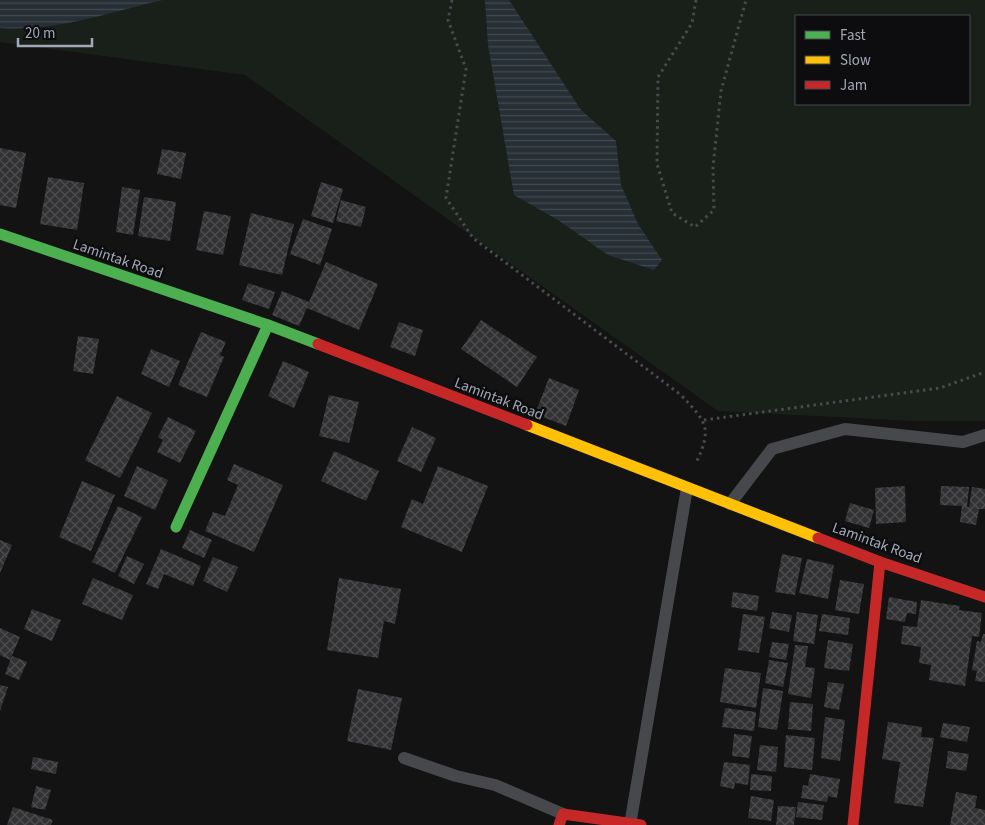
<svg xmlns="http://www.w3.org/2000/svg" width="985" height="825" viewBox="0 0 985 825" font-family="'Source Sans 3',sans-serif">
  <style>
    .grass { fill: #19201a; fill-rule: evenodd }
    .water { fill: url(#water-rules) }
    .building { fill: url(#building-cross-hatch) }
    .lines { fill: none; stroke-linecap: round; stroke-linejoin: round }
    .path { stroke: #484a4e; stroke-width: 3; stroke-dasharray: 2.5 4; stroke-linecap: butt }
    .lane { stroke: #47484c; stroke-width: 12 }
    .fast { stroke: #4caf50; stroke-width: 11 }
    .slow { stroke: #ffc107; stroke-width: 11 }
    .jam { stroke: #c62828; stroke-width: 11 }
    .labels { text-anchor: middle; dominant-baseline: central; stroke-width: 5; stroke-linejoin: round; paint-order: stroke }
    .street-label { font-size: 15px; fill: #a2a9b6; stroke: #0d0d0f }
  </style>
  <defs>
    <pattern id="water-rules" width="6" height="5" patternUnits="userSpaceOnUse" patternTransform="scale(1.25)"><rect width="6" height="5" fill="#262f35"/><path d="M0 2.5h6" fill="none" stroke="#424a50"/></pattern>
    <pattern id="building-cross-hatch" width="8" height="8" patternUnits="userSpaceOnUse" patternTransform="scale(1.25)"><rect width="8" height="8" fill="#323234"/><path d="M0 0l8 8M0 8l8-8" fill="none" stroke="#4d4d4f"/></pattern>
  </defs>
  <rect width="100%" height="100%" fill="#131313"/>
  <path class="grass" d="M0,0H985V421H912L718,411L245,75L0,42ZM796,16H969V104H796Z"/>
  <g class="water">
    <path d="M0,0H163C110,12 55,32 0,28Z"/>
    <path d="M485,0H509L581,110L616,141L621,185L638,224L662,260L654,270L608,255L558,220L514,195L488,45Z"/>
  </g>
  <g class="building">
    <path d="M0,148L26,153L16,208L0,205Z"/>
    <path d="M162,149L186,153L181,179L157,174Z"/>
    <path d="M48,177L84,183L77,230L40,224Z"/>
    <path d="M321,182L343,189L333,223L311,216Z"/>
    <path d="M122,187L140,190L133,235L116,232Z"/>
    <path d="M144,197L176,202L170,241L138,236Z"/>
    <path d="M341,200L366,207L361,227L336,221Z"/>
    <path d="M204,211L231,216L223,255L196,250Z"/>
    <path d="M251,213L294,224L282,275L239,265Z"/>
    <path d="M303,219L332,229L320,265L290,254Z"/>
    <path d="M326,262L378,284L359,330L307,308L299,326L272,315L282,291L309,302Z"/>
    <path d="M248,283L275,292L269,309L242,300Z"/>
    <path d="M481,320L537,357L517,387L461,349Z"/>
    <path d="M399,322L423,330L415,356L390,347Z"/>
    <path d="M201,332L226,342L220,355L224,357L207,397L178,385Z"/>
    <path d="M78,336L99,339L93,374L73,371Z"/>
    <path d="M151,349L180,361L169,387L141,374Z"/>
    <path d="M283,361L309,372L294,408L268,396Z"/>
    <path d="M549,378L579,390L566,426L535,414Z"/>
    <path d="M329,395L359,402L349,443L319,436Z"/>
    <path d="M117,396L152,413L120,478L85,460Z"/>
    <path d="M168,417L196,431L180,463L157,452L163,440L158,437Z"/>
    <path d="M412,427L436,438L421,472L397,461Z"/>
    <path d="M334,451L379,471L366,501L321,481Z"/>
    <path d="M234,464L283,485L254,552L205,531L213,512L225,516L238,485L227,480Z"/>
    <path d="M137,466L168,480L155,510L124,496Z"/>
    <path d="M438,466L488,486L462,552L401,527L412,499L423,504Z"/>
    <path d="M82,481L115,495L91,551L59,537Z"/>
    <path d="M905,486L906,522L876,524L875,488Z"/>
    <path d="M941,486L969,487L967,507H969L972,487L985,489V509H979L976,525L960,522L962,506L940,505Z"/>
    <path d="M850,503L874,510L869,528L845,521Z"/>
    <path d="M118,506L142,517L115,573L92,562Z"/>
    <path d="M190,530L212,540L204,558L182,548Z"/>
    <path d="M0,540L12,545L0,573Z"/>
    <path d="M161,549L201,566L193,586L164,574L158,589L146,584Z"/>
    <path d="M782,554L802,558L795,595L775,592Z"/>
    <path d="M127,556L144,564L134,584L118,576Z"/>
    <path d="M213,557L238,567L227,592L203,581Z"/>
    <path d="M807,559L834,565L828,599L799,593Z"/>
    <path d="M93,578L133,595L122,620L82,604Z"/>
    <path d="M339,578L401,589L395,624L384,621L378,658L327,650Z"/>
    <path d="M840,580L864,584L859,614L835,610Z"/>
    <path d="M733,592L759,596L757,611L731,607Z"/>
    <path d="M889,597L917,602L916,614L907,613L905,622L886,619Z"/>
    <path d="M921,600L960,606L959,610L982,613L979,637L972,636L965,686L929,680L931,665L919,663L921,647L901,644L903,626L917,627Z"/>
    <path d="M32,609L61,620L52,641L24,629Z"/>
    <path d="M772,612L792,615L789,632L769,628Z"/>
    <path d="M797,612L818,615L814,644L793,641Z"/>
    <path d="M743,614L765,617L759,653L738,650Z"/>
    <path d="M822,614L850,618L848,635L819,631Z"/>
    <path d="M0,628L20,637L10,660L0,655Z"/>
    <path d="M983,634H985V682L975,681L977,671L972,670L977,641L981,642Z"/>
    <path d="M828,640L853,644L849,671L824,668Z"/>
    <path d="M772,642L789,644L786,660L769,657Z"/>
    <path d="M795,645L808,646L805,667L815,668L811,698L788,694Z"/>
    <path d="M12,656L27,662L19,680L5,674Z"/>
    <path d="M769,660L788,663L783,687L765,683Z"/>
    <path d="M725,668L761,673L756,708L720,702Z"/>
    <path d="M828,682L844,684L839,710L824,707Z"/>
    <path d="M0,685L8,687L0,711Z"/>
    <path d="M763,688L783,691L777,730L758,727Z"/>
    <path d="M358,689L402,698L391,750L347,741Z"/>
    <path d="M790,702L813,704L811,731L788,729Z"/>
    <path d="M725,708L756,712L754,731L722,727Z"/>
    <path d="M825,717L845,720L840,761L821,758Z"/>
    <path d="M888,722L922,727L921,737L934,738L923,807L894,803L900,762L882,759Z"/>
    <path d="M943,723L970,727L967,742L940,737Z"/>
    <path d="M734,734L752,736L749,758L732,756Z"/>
    <path d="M786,735L815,738L812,770L784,767Z"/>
    <path d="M760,745L778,747L776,772L757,770Z"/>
    <path d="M948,751L969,754L966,771L946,768Z"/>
    <path d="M33,757L58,762L56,774L31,769Z"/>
    <path d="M724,762L750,765L748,785L735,783L734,789L720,786Z"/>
    <path d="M751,774L772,776L771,791L750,790Z"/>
    <path d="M810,774L840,779L837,798L828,796L827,802L801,798L803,785L808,786Z"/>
    <path d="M36,786L51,790L45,810L31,807Z"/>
    <path d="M956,792L977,796L975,808L985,810V825H950Z"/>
    <path d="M751,796L774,800L771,821L748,818Z"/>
    <path d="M798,802L824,805L822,820L796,817Z"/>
    <path d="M778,806L796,807L794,825H776Z"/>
    <path d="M13,807L53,820L51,825H7Z"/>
  </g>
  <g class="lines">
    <g class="path">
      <path d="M452,0L448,20L466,69L446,198L473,238L681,395C706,422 713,427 696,463"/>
      <path d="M696,0L692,23L658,77L657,164L672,213L695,227L714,210L713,167L721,91L746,0"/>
      <path d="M704,420L940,388L985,372"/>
    </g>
    <g class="lane">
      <path d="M730,504L772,449L845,429L963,442L985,435"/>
      <path d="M404,758L456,776L495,785L563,814"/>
      <path d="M630,825L687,488"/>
    </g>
    <g class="fast">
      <path d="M0,234L268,325L318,344"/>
      <path d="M176,527L268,325"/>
    </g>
    <path class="slow" d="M527,425L818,538"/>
    <g class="jam">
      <path d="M318,344L527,425"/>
      <path d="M818,538L880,562L985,597"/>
      <path d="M559,825L563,814L641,825"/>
      <path d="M853,825L880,562"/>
    </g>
  </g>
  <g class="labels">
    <g class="street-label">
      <text transform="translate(118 259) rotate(19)">Lamintak Road</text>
      <text transform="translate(499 399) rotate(21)">Lamintak Road</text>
      <text transform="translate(877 543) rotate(20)">Lamintak Road</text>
    </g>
  </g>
  <rect x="795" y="15" width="175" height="90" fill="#0d0d0f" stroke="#494b52"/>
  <rect x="805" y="31" width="25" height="8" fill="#4caf50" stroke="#494b52"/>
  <text x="840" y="40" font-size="15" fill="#a2a9b6">Fast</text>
  <rect x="805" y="56" width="25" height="8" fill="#ffc107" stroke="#494b52"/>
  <text x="840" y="65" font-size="15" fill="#a2a9b6">Slow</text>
  <rect x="805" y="81" width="25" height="8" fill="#c62828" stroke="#494b52"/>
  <text x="840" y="90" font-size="15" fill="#a2a9b6">Jam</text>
  <path d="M18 38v8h74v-8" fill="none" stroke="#a2a9b6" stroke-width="2.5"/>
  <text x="25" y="38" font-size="15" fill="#a2a9b6" stroke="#0d0d0f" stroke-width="4" paint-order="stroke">20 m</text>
</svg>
